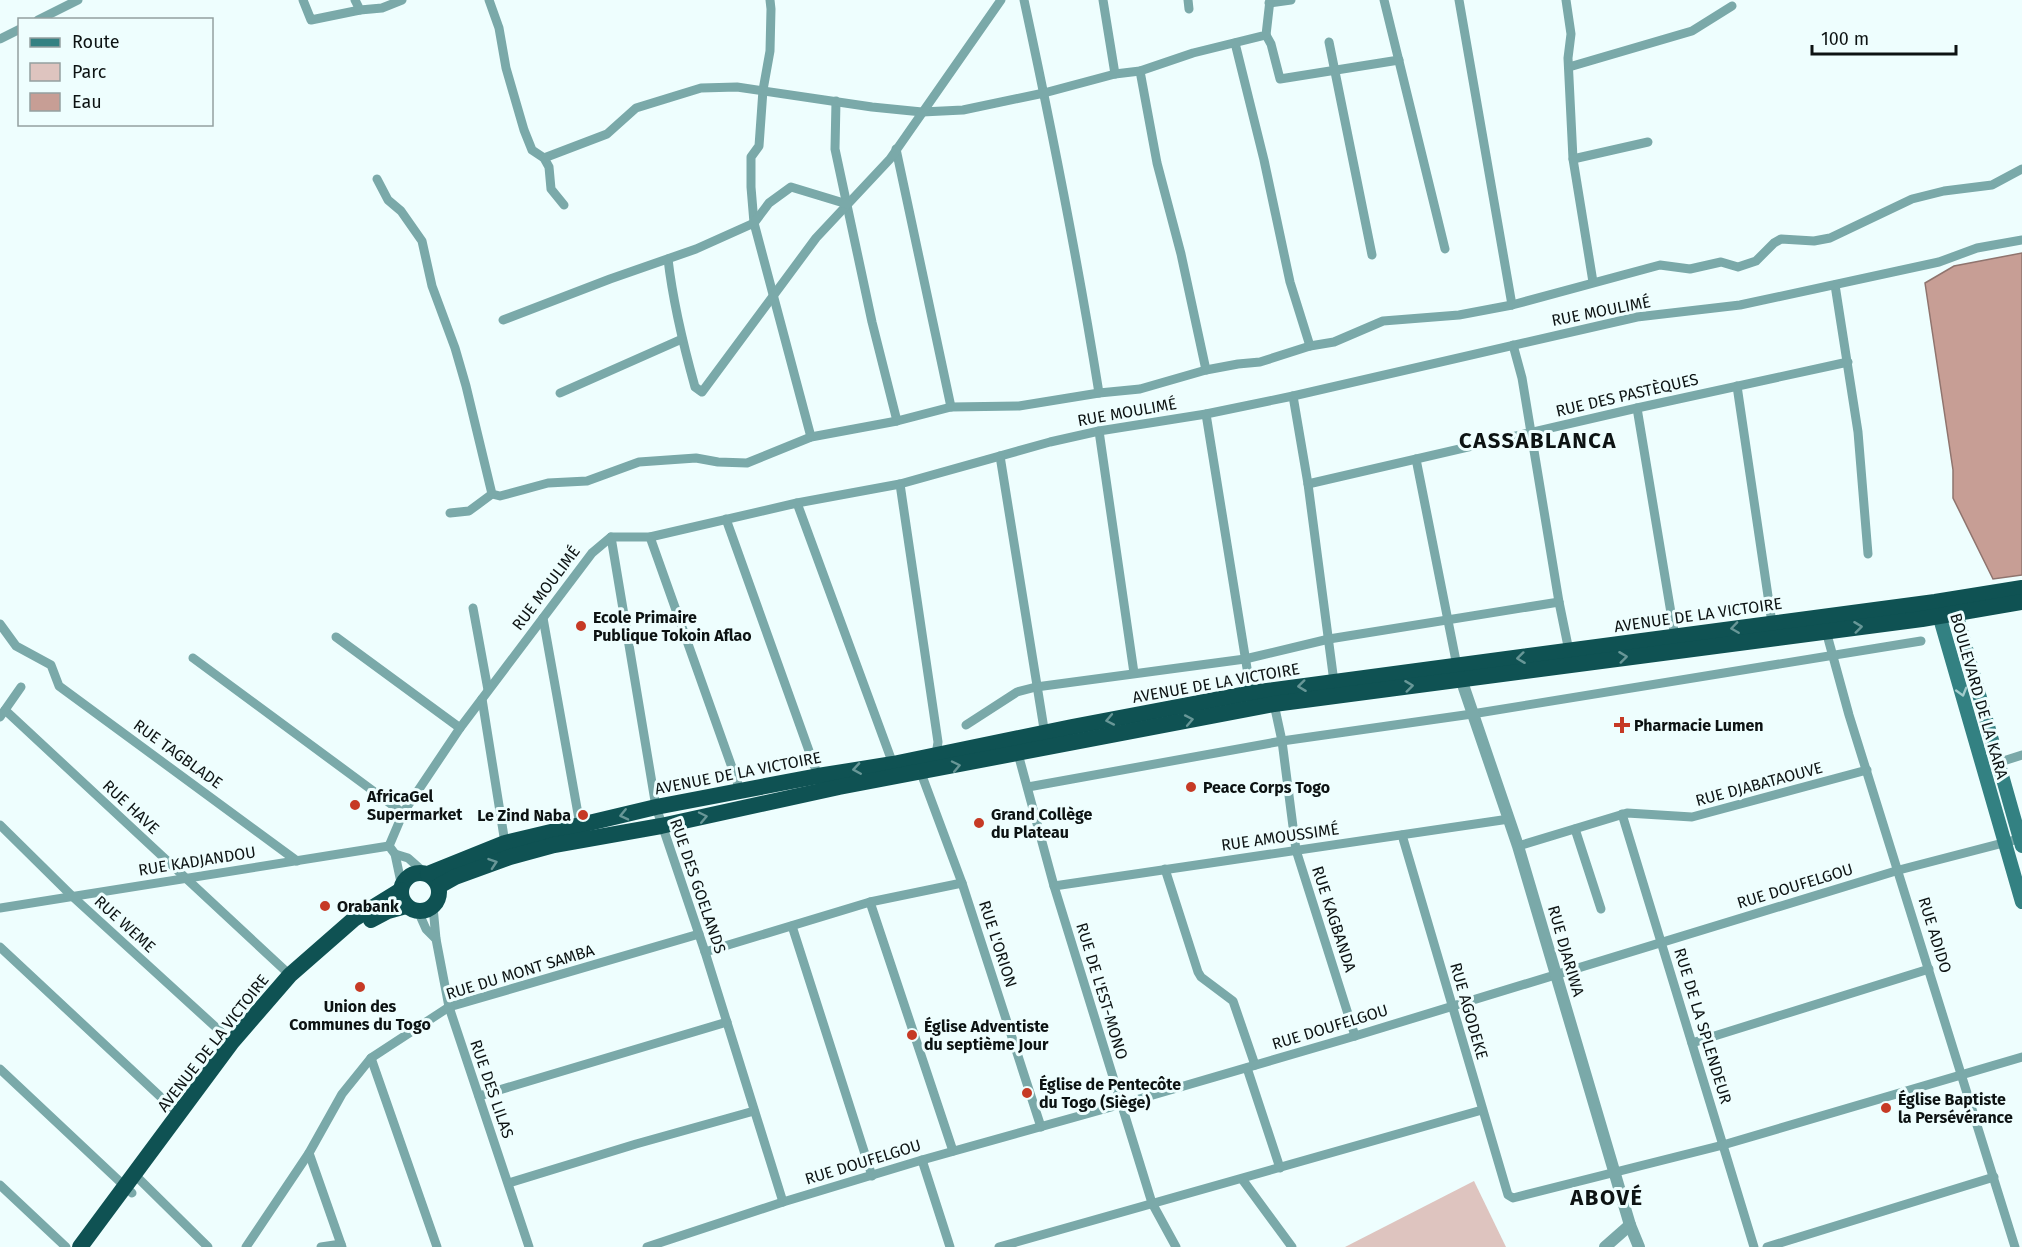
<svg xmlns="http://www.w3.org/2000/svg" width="2022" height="1247" viewBox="0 0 2022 1247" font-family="'Fira Sans',sans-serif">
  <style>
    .green { fill: #dec4bf }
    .water { fill: #c79e95; stroke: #8f746e; stroke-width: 1.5 }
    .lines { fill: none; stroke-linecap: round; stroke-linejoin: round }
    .minor { stroke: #7aa9a9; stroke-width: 9 }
    .tertiary { stroke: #7aa9a9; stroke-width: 12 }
    .secondary { stroke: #338182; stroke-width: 14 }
    .trunk { stroke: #0f5253; stroke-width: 16 }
    .oneway { stroke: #689797 }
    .oneway2 { stroke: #a3cccc }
    .poi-dot { fill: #c63a25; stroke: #eefefe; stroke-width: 2 }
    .labels { text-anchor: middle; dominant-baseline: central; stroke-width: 6; stroke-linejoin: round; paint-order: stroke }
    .street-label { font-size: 16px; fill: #0d1313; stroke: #eefefe }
    .poi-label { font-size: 16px; font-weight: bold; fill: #0d1313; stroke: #eefefe; text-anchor: start }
    .district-label { font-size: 22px; font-weight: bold; letter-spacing: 1.5px; fill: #0d1313; stroke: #eefefe }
  </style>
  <rect width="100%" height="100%" fill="#eefefe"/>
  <path class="green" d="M1474,1181L1506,1247H1345Z"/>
  <path class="water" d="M2022,253V575L1993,579L1953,498V470L1925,283L1954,266Z"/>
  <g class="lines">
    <g class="minor">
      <path d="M303,0L311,20L360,10"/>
      <path d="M355,0L360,10L382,8L402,0"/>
      <path d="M489,0L499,28L506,68L524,130L532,150L544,158L549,167L551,189L564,205"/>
      <path d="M770,0L771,9L770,51L763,90L759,146L751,157V187L754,223L811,437"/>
      <path d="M1024,0C1052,130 1078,262 1099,393"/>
      <path d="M1103,0L1115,74"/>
      <path d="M1188,0L1189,9"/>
      <path d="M1384,0L1445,249"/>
      <path d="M1459,0L1512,305"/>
      <path d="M1566,0L1571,34L1568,58L1573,159L1593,282"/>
      <path d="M1269,3L1291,0"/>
      <path d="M38,20L78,0"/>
      <path d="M1266,35L1271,44L1280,79L1399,60"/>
      <path d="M0,39L20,29"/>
      <path d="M1329,42L1372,255"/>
      <path d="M1235,43L1264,160L1290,282L1310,346"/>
      <path d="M1569,67L1692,31L1732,6"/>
      <path d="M1140,71L1157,163L1181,254L1206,370"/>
      <path d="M836,101L835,149L872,322L897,421"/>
      <path d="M896,149L951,407"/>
      <path d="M544,158L607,134L636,108L701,88L737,87L872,107L922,112L963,110L1044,93L1115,74L1140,71L1193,53L1266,35L1270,0"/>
      <path d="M1573,159L1648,142"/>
      <path d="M377,179L388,200L401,211L422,241L432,286L455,348L466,386L492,494L500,496L548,483L587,481L639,462L696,458L718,462L747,463L811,437L897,421L951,407L1019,406L1099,393L1140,389L1206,370L1238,364L1260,362L1310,346L1334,342L1383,321L1459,315L1512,305L1660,265L1690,269L1721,262L1738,267L1756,261L1774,243L1781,239L1814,241L1830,238L1912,199L1944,191L1992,185L2022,169"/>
      <path d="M668,259C673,303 683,344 695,387L702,392L816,238L890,159L1001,0"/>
      <path d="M1835,285L1858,432L1868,554"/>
      <path d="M503,320L610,279L696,249L754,223L769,203L791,187L847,204"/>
      <path d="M1513,345L1522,378L1559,602L1569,651"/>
      <path d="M1737,386L1772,623"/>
      <path d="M560,393L682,339"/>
      <path d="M1293,396L1308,484L1334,682"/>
      <path d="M1637,408L1675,637"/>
      <path d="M1206,414L1251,693"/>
      <path d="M1099,431L1134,673"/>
      <path d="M1000,456L1045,735"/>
      <path d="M1416,459L1457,666"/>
      <path d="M900,484L938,742L936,755"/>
      <path d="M1308,484L1637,408L1848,362"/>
      <path d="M797,503L893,764"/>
      <path d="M450,513L469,511L492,494"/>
      <path d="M726,519L818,776"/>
      <path d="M611,537L656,807L705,952L783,1202"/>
      <path d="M650,537L740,790"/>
      <path d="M473,608L488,690"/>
      <path d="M543,618L580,825"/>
      <path d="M0,624L16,646L51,665L59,686L297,861"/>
      <path d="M1826,631L1849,715L2015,1247"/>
      <path d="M336,637L460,728"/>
      <path d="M193,658L403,813"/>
      <path d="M482,699L505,843"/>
      <path d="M1274,704L1282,741L1296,850L1355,1036"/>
      <path d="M5,710L290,975"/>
      <path d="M0,717L21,687"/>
      <path d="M966,725L1017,692L1036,687L1245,659L1329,639L1559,602"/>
      <path d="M1017,750L1054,886L1152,1203L1176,1247"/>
      <path d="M1997,763L2022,755"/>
      <path d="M921,773L962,883L1041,1127"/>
      <path d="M1028,787L1282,741L1472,714L1921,641"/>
      <path d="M1622,814L1754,1247"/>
      <path d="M0,825L72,896L232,1042"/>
      <path d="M1575,829L1601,909"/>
      <path d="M1402,835L1508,1195L1513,1198L1723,1145L2022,1057"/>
      <path d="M389,846L403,813L460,728L592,553L611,537H650L797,503L900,484L1050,442L1099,431L1206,414L1293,396L1637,317L1740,305L1939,262L1977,248L2022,240"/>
      <path d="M389,846L395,854L402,887"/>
      <path d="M1518,846L1627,813L1692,817L1867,770"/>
      <path d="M395,854L408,858L425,873"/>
      <path d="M1165,869L1198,972L1201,977L1233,1001L1255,1065"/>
      <path d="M1054,886L1509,819"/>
      <path d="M870,902L953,1151"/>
      <path d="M433,907L436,939L449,1007L529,1247"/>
      <path d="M0,908L389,846"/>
      <path d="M418,911L426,929L436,939"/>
      <path d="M792,926L872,1176"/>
      <path d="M0,947L180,1115"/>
      <path d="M705,952L870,902L962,883"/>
      <path d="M1692,1043L1929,969"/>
      <path d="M371,1058L437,1247"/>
      <path d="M1247,1068L1280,1168"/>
      <path d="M0,1069L132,1193"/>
      <path d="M479,1096L727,1022"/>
      <path d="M309,1153L342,1247"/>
      <path d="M922,1160L950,1247"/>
      <path d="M134,1174L208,1247"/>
      <path d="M1242,1179L1292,1247"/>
      <path d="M509,1183L636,1144L754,1111"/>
      <path d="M0,1185L66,1247"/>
      <path d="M246,1247L309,1153L342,1094L371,1058L449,1007L699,934"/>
      <path d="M321,1247L341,1244"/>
      <path d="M647,1247L783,1202L922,1160L1122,1104L1355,1036L1899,870L2022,838"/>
      <path d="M999,1247L1482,1110"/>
      <path d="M1767,1247L1994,1177"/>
    </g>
    <g class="tertiary">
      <path d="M1459,673L1518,846L1630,1225L1639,1247"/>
      <path d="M1605,1247L1630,1225"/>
    </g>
    <g class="secondary">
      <path d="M1954,606L2022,846"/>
      <path d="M1937,608L2022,902"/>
    </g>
    <g class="trunk">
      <circle cx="420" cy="892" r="19"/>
      <path d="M428,874L505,843L656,807L818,776L893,764L1072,727L1251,693L1935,602L2022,588"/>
      <path d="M439,886L455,877L510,857L554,845L661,826L839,787L1274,704L1922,619L2022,602"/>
      <path d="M371,920L388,911L406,906"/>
      <path d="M80,1247L232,1042L290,975L354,919L401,890"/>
    </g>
  </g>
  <defs><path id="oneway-chevron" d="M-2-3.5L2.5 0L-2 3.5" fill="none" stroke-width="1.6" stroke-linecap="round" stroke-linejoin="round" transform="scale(1.5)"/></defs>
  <g class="oneway">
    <use href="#oneway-chevron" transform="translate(1858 627) rotate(-7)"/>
    <use href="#oneway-chevron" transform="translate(1735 628) rotate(172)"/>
    <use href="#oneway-chevron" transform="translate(1623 657) rotate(-7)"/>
    <use href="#oneway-chevron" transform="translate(1521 658) rotate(173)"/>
    <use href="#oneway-chevron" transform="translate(1302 686) rotate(173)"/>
    <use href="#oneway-chevron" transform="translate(1409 686) rotate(-7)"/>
    <use href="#oneway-chevron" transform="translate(1110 720) rotate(169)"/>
    <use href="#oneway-chevron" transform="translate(1189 720) rotate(-11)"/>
    <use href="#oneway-chevron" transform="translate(956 766) rotate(-12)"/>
    <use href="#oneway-chevron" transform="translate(857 769) rotate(171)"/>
    <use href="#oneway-chevron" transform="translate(624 815) rotate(167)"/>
    <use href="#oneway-chevron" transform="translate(703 817) rotate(-12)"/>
    <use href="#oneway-chevron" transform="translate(493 863) rotate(-19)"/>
  </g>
  <use class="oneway2" href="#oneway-chevron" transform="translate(1962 692) rotate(74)"/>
  <g class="poi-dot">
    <circle cx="581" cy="626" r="6"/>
    <path d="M1619 716h6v6h6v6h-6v6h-6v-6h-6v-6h6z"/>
    <circle cx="1191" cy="787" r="6"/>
    <circle cx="355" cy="805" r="6"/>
    <circle cx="583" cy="815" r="6"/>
    <circle cx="979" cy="823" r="6"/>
    <circle cx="325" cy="906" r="6"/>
    <circle cx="360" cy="987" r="6"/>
    <circle cx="912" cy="1035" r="6"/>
    <circle cx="1027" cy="1093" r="6"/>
    <circle cx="1886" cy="1108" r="6"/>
  </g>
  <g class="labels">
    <g class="street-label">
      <text transform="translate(1601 311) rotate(-11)">RUE MOULIMÉ</text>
      <text transform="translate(1627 395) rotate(-13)">RUE DES PASTÈQUES</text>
      <text transform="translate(1127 412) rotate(-10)">RUE MOULIMÉ</text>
      <text transform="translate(546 588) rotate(-53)">RUE MOULIMÉ</text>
      <text transform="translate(1698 615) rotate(-8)">AVENUE DE LA VICTOIRE</text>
      <text transform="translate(1216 683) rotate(-10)">AVENUE DE LA VICTOIRE</text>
      <text transform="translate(1979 696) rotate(74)">BOULEVARD DE LA KARA</text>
      <text transform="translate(178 754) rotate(36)">RUE TAGBLADE</text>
      <text transform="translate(738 773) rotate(-11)">AVENUE DE LA VICTOIRE</text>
      <text transform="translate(1759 784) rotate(-15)">RUE DJABATAOUVE</text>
      <text transform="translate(131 807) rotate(43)">RUE HAVE</text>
      <text transform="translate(1280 837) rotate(-8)">RUE AMOUSSIMÉ</text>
      <text transform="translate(197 861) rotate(-9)">RUE KADJANDOU</text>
      <text transform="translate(698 886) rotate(71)">RUE DES GOELANDS</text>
      <text transform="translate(1795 886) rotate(-17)">RUE DOUFELGOU</text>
      <text transform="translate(1334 919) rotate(72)">RUE KAGBANDA</text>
      <text transform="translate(125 924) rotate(42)">RUE WEME</text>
      <text transform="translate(1935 935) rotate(73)">RUE ADIDO</text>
      <text transform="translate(998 944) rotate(72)">RUE L'ORION</text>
      <text transform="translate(1566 951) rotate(74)">RUE DJARIWA</text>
      <text transform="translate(520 972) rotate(-17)">RUE DU MONT SAMBA</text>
      <text transform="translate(1102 991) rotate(73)">RUE DE L'EST-MONO</text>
      <text transform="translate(1469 1011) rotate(74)">RUE AGODEKE</text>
      <text transform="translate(1703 1026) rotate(73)">RUE DE LA SPLENDEUR</text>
      <text transform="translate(1330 1027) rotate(-17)">RUE DOUFELGOU</text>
      <text transform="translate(213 1043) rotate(-52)">AVENUE DE LA VICTOIRE</text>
      <text transform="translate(492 1089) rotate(71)">RUE DES LILAS</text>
      <text transform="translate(863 1162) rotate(-17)">RUE DOUFELGOU</text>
    </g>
    <g class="poi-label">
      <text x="593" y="617">Ecole Primaire<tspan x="593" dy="18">Publique Tokoin Aflao</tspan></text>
      <text x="1634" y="725">Pharmacie Lumen</text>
      <text x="1203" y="787">Peace Corps Togo</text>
      <text x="367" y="796">AfricaGel<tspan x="367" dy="18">Supermarket</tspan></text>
      <text x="991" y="814">Grand Collège<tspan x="991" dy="18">du Plateau</tspan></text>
      <text x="571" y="815" text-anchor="end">Le Zind Naba</text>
      <text x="337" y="906">Orabank</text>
      <text x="360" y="1006" text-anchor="middle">Union des<tspan x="360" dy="18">Communes du Togo</tspan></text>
      <text x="924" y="1026">Église Adventiste<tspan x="924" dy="18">du septième Jour</tspan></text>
      <text x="1039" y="1084">Église de Pentecôte<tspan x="1039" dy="18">du Togo (Siège)</tspan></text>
      <text x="1898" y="1099">Église Baptiste<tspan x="1898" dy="18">la Persévérance</tspan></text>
    </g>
    <g class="district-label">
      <text x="1538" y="440">CASSABLANCA</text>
      <text x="1607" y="1197">ABOVÉ</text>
    </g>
  </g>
  <rect x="18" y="18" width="195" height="108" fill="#eefefe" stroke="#94a0a0" stroke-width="1.5"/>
  <rect x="30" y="38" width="30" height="9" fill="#338182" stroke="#94a0a0" stroke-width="1.5"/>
  <text x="72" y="48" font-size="18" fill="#0d1313">Route</text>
  <rect x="30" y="63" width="30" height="18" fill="#dec4bf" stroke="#94a0a0" stroke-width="1.5"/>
  <text x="72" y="78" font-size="18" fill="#0d1313">Parc</text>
  <rect x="30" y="93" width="30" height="18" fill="#c79e95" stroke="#94a0a0" stroke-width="1.5"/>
  <text x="72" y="108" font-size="18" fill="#0d1313">Eau</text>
  <path d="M1812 45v9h144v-9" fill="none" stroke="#0d1313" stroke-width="3"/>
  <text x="1821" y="45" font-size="18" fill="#0d1313" stroke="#eefefe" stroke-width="4.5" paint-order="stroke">100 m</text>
</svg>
